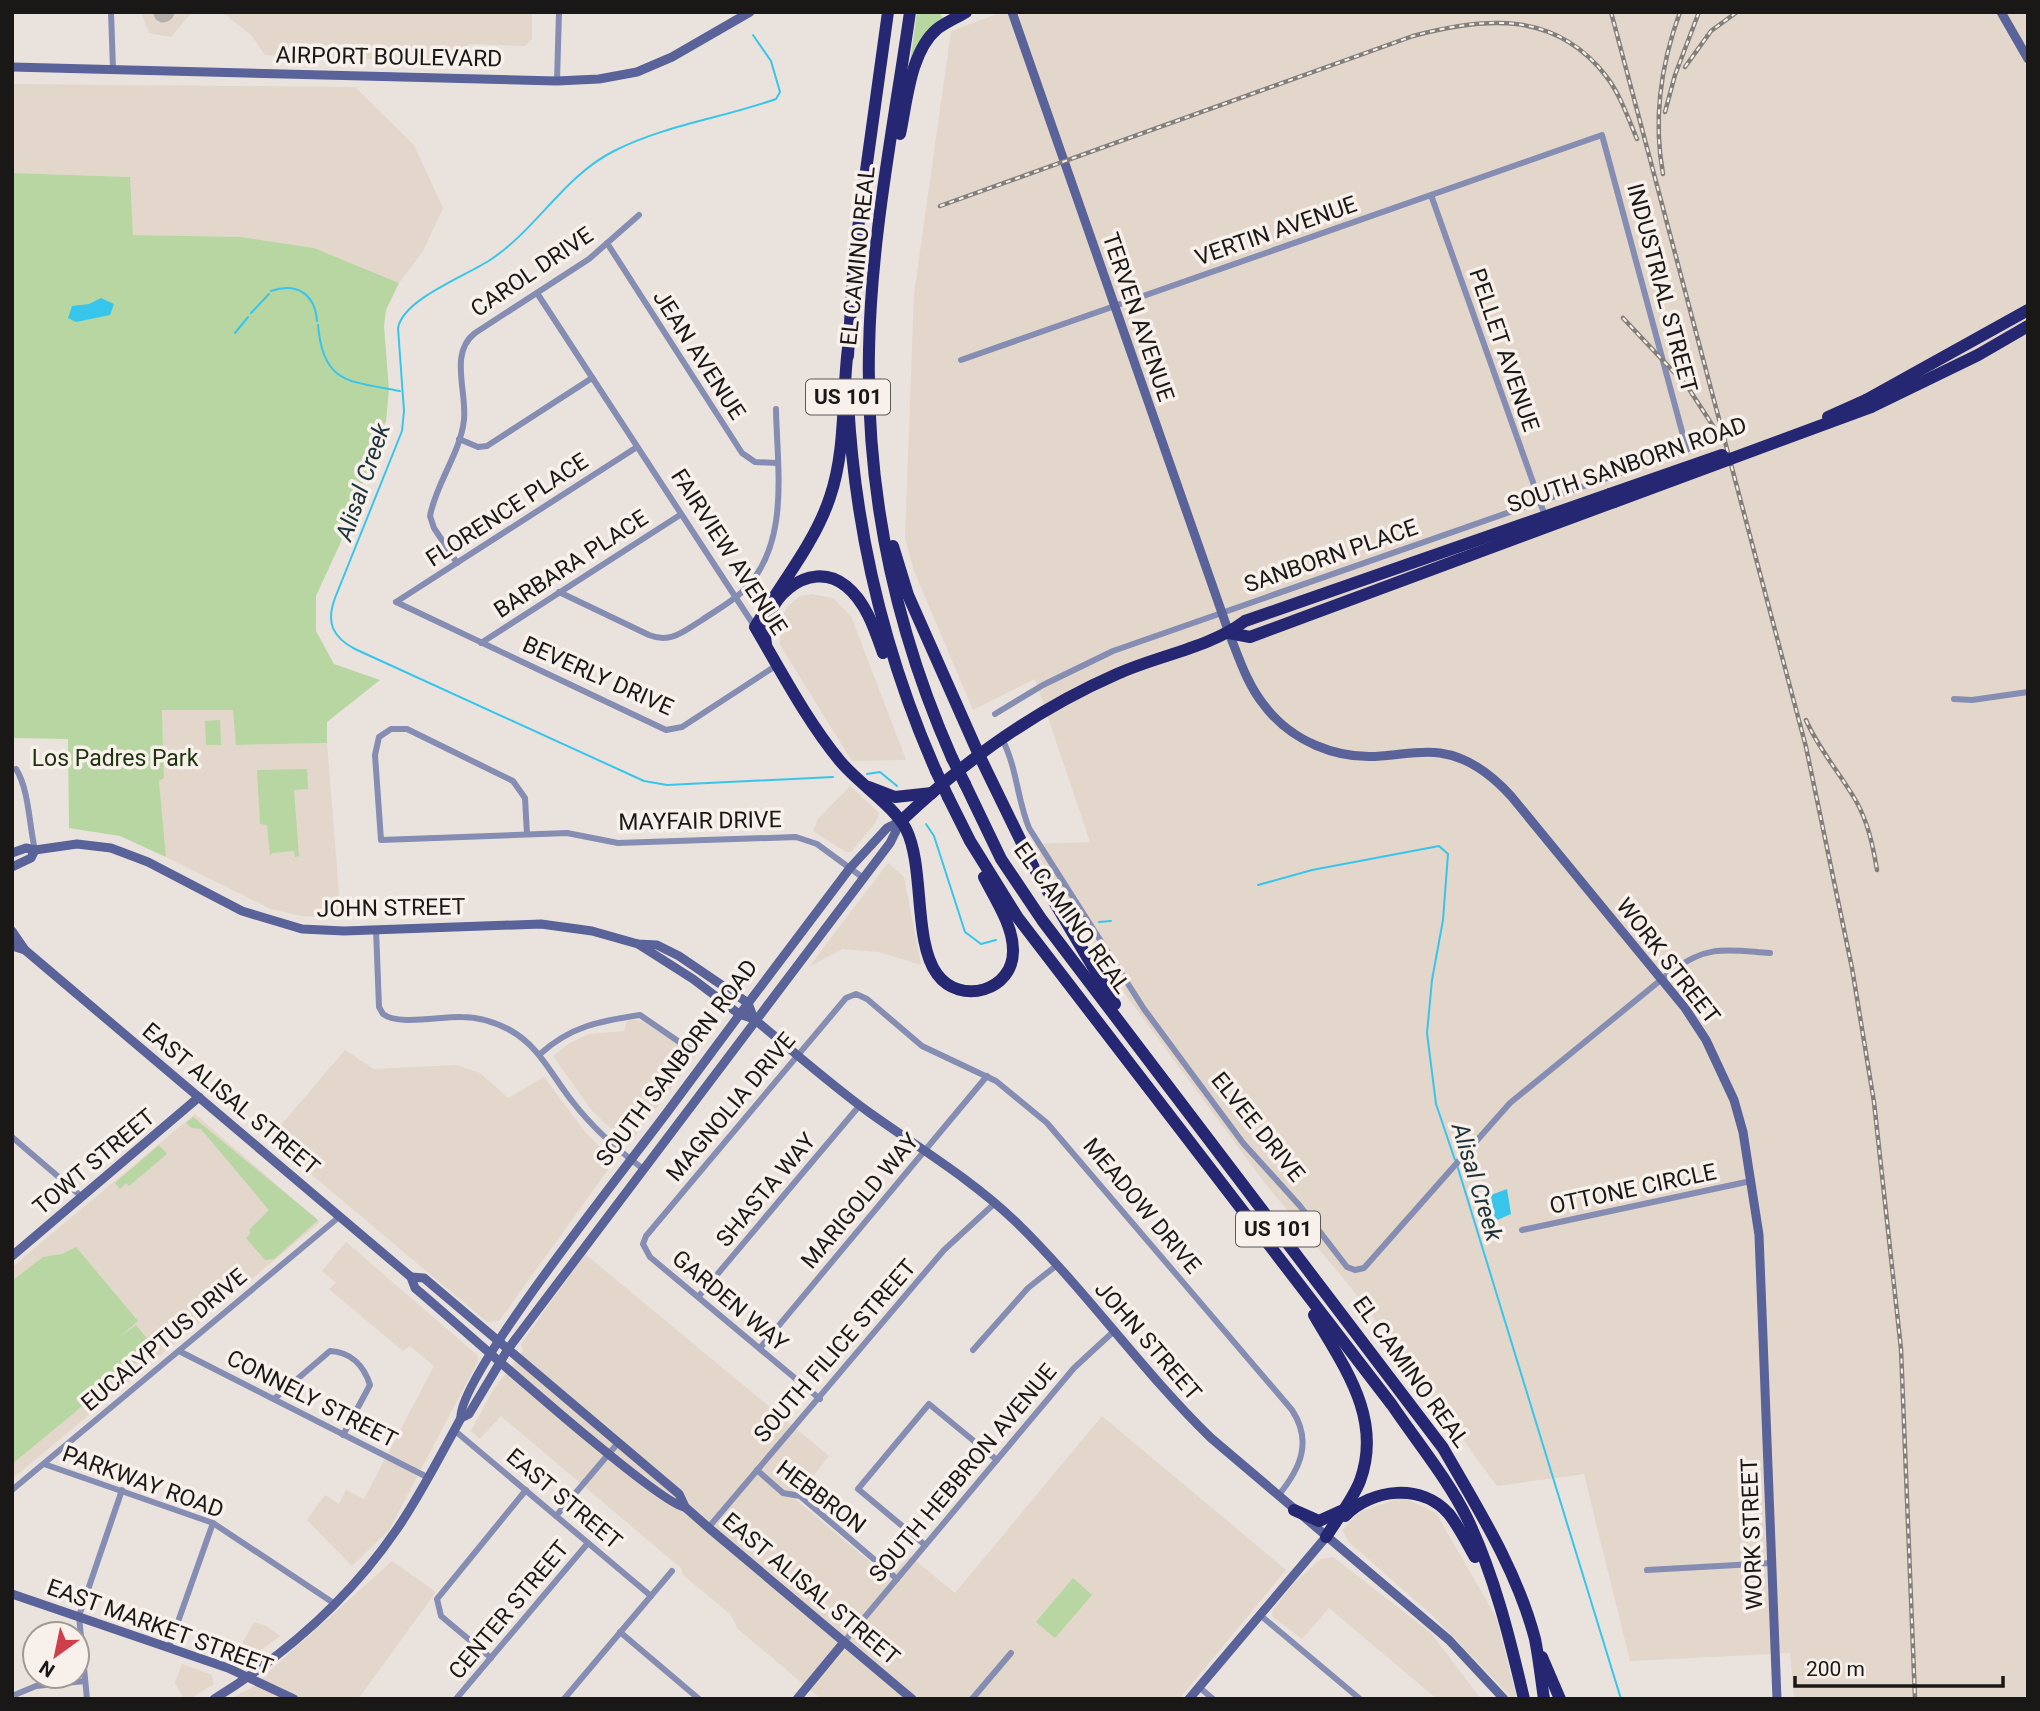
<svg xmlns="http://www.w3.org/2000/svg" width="2040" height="1711" viewBox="0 0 2040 1711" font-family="Roboto,sans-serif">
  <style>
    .built { fill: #e3d6cb }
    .green { fill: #b7d6a2 }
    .water { fill: #38c5ec }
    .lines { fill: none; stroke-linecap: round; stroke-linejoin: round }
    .stream { stroke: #38c5ec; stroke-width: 2 }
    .taxiway { stroke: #b6b0ac; stroke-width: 19 }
    .street { stroke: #858db3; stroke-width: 6 }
    .secondary { stroke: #596299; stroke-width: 9 }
    .highway { stroke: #252772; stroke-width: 12 }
    .rail-casing { stroke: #827e7a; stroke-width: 4.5 }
    .rail { stroke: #f8f1eb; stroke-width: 2; stroke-dasharray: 5; stroke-linecap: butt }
    .highway-bridge { stroke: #252772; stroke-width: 12 }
    .labels { text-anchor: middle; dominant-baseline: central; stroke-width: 7; stroke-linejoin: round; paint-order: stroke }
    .shield { fill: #f8f1eb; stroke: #5d5956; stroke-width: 2 }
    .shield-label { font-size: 21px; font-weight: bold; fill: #1a1816 }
    .street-label { font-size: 23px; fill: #1a1816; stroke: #f8f1eb }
    .park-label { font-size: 23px; fill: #1f330f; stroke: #f8f1eb }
    .water-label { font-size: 24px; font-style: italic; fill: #1c333a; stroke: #f8f1eb }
  </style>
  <rect width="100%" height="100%" fill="#eae3dd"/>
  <g class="built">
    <path d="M141,12H192L171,37L149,33Z"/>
    <path d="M222,12H532V39L525,46L468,44L467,63L265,55L252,36Z"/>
    <path d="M1003,12H2028V1699H1794L1790,1653L1630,1661L1584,1474L1497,1486L1356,1294L1264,1182L1125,994L1031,844L1090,842L1035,679L973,710L914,571L905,538L914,294L951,31Z"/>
    <path d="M12,84L355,87L414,145L443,208L423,251L399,283L314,248L241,237L133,235L129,177L12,173Z"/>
    <path d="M811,594L833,598L851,616L906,760L852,761L780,645L782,617L787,607L800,596Z"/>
    <path d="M234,709L237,745L327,743L341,918L302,916L271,909L166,857L159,781L164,778L162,710Z"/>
    <path d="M850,786L879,813L876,822L851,852H846L813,831L818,819Z"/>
    <path d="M888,863L904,877L921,965L878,952L842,949L809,967Z"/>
    <path d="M628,1019L643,1021L696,1055L634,1138L628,1141L622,1139L593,1112L553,1056L570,1043L589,1034L624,1031Z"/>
    <path d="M345,1050L374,1069L457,1065L480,1073L508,1098L544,1077L585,1132L609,1156L610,1167L499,1321L487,1322L269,1139Z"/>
    <path d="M195,1114L320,1222L12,1479V1267Z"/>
    <path d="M346,1242L477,1355L478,1361L389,1530L352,1566L307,1520L325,1495L339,1504L346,1490L364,1499L434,1366L410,1346L403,1351L329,1289L336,1283L322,1271Z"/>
    <path d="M585,1254L829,1456L795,1499L889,1578L910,1556L955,1593L1102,1416L1286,1570L1179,1699H821L738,1629L730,1614L682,1574V1569L501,1416L480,1439L471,1431L493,1390L523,1351L521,1344Z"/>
    <path d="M1402,1497L1436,1513L1496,1617L1517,1699H1513L1432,1615L1349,1542L1342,1530L1360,1512Z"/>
    <path d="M1333,1557L1431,1633L1481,1699H1437L1329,1608L1302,1639L1272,1616L1273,1610L1295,1582L1321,1559Z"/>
    <path d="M392,1561L436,1592L358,1699H230L251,1688Z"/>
    <path d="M254,1622L267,1626L280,1636L248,1660L235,1656Z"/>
    <path d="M182,1664L212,1675L214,1684L190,1699H184L175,1683Z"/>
  </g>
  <g class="green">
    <path d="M917,12H939L943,18L909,69Z"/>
    <path d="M12,173L130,177L133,235L241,237L314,248L399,283L386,310L384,326L389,390L386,421L340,544L316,596V631L334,664L380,680L327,722V743L236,745L233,710H162L164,778L159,781L166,857L120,836L69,828L68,739L12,738Z"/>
    <path d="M220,720L221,745H206L205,721Z"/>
    <path d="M307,769L308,789L294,790L299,856L295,857L294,851L272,853L270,856L267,825L260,824L257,770Z"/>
    <path d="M193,1117L318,1220L274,1259L265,1260L246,1238L251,1233L249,1230L269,1210L201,1129L192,1128L186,1123Z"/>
    <path d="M159,1145L167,1154L129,1186L126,1183L120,1189L115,1183Z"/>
    <path d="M76,1247L138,1321L118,1338L136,1325L154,1347L12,1464V1281L43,1257L62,1254Z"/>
    <path d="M1073,1578L1092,1595L1055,1638L1036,1622Z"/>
  </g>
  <g class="water">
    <path d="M101,298L114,304L110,315L76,322L68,318L72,306L89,304Z"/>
    <path d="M1507,1189L1511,1214L1495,1221L1491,1195Z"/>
  </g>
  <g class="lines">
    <g class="stream">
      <path d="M753,35L771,61L780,92L776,99C723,118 665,125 614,151C564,176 536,230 490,260C466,276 403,299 398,328L404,411L402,431L335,598C326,622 332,637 355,649L644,781L667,785L833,777"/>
      <path d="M271,291C298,282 315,295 317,321"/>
      <path d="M251,313L269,294"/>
      <path d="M318,325C323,385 350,381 400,391"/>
      <path d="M235,333L248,317"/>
      <path d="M867,774L880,772L897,786"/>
      <path d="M926,824L934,836L965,932L981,944L996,940"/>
      <path d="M1258,885L1312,870L1439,846L1448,854L1443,920L1432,980L1427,1033L1436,1104L1455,1160"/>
      <path d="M1099,922L1111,921"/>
      <path d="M1457,1165L1621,1699"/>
    </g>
    <path class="taxiway" d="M163,13L165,12"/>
    <g class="street">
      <path d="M111,12L113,69"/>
      <path d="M557,81L559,12"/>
      <path d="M1431,195L1545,516"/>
      <path d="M607,243L742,453L755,462L777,463"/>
      <path d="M537,293L755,627"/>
      <path d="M961,360L1602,135L1687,450L1113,651L1043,685L995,714"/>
      <path d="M459,439L478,447L487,446L592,378"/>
      <path d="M457,563L434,528L430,516C436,483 460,454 464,420C467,391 449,353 475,333L589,259L639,215"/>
      <path d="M559,592L649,635C671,644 684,631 702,620C715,611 730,603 742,592C791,546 777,469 776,409"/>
      <path d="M396,602L666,730L682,727L777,665"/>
      <path d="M396,602L637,447"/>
      <path d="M481,643L680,515"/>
      <path d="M1954,699L1972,700L2028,692"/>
      <path d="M1002,739C1017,767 1017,799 1029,828L1144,1009L1243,1143L1300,1206L1347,1267L1355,1270L1364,1268L1510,1103L1673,970C1709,944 1728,950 1770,953"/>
      <path d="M16,769C29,789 29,825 35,850"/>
      <path d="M527,834L525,798L513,781L407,729H391L379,737L375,755L381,840L567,833L618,843L796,837L817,844L862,877"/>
      <path d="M376,929L379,1007L383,1014C398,1026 442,1016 462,1017C478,1017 494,1022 508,1029C540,1046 551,1075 572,1101C592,1127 615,1148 642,1168"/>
      <path d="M540,1054C571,1026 600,1021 640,1015L694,1052"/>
      <path d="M12,1137L82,1197"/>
      <path d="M1522,1230L1751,1181"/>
      <path d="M699,1296L860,1105"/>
      <path d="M760,1348L987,1076"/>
      <path d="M973,1350L1028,1288L1057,1265"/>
      <path d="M179,1351L429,1478"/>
      <path d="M274,1399L330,1351C351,1352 364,1366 370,1385L343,1435"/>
      <path d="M820,1399L650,1257L643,1244L646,1236L846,998L856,994L867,999L922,1046L996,1081L1047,1123L1292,1410C1313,1442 1300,1469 1278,1496"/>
      <path d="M454,1430L651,1596"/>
      <path d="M44,1464L213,1523L335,1604"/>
      <path d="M757,1470L783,1493L800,1496L897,1579"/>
      <path d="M12,1490L339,1217"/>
      <path d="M556,1516L618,1443"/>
      <path d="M708,1528L944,1250L995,1203"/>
      <path d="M925,1545L858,1489L929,1404L997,1460"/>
      <path d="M1647,1570L1772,1563"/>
      <path d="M1260,1615L1360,1699"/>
      <path d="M620,1632L699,1699"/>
      <path d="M844,1642L1074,1368L1113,1332"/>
      <path d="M169,1647L213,1523"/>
      <path d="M491,1658L441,1616L437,1599L526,1490"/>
      <path d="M1199,1687L1213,1699"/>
      <path d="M12,1696L36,1686L85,1681"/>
      <path d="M87,1699L79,1616L122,1490"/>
      <path d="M456,1699L588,1543"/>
      <path d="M564,1699L672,1571"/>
      <path d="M972,1699L1011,1653"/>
    </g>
    <g class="secondary">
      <path d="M1012,12L1229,633C1239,658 1247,684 1264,705C1291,741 1337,760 1381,756C1401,755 1420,750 1440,753C1469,757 1492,775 1511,796L1685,1008L1706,1040L1734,1100L1743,1132L1759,1235L1777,1699"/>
      <path d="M2001,12L2028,59"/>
      <path d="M12,67L557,81L599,79L637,72L672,57L750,12"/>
      <path d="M12,853L26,848L35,850L77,844L111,848L148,862L242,911L302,929L344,931L541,924L592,931L638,944L657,945L679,956L748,1003L754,1019"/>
      <path d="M12,867L31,858L35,850"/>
      <path d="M12,931L25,950"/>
      <path d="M638,944L693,979L739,1014L754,1019C793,1051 830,1084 870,1113C919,1148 971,1179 1015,1221C1085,1289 1141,1370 1211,1438L1449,1640L1504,1699"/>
      <path d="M12,946L25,950L411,1277L415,1288C451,1318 659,1506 685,1507"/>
      <path d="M12,1256L199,1097"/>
      <path d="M411,1277L424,1278L679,1494L685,1507L710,1529L912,1699"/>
      <path d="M461,1418C457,1377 637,1154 671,1107C730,1027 790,947 850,868L887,828L901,821"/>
      <path d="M12,1594L228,1668L294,1699"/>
      <path d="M214,1699C285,1655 350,1598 397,1529C421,1494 440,1456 461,1418L469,1414L508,1349L890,843L901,821"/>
      <path d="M797,1699L844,1642"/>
      <path d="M1189,1699L1326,1537"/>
    </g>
    <g class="highway">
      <path d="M910,12C894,124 871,237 869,350C866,491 895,629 952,758"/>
      <path d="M900,134C907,102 910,52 937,29C945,23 956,18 966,12"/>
      <path d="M848,348C842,396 846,451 830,497C815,543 780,585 755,627C781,671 807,721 840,761C858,783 894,806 906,829C925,867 913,941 937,974C960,1006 1014,991 1013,950C1013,925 995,899 984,877"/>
      <path d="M848,356L854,257L888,12"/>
      <path d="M1866,400L2028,310"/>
      <path d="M848,402C855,531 884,653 936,771"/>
      <path d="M1871,407L1978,355L2028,326"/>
      <path d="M893,546L908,595L979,755L1034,868L1115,1004"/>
      <path d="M1229,633L1250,637L1614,502"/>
      <path d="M766,644C758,602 809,556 846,586C866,602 875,630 883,653"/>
      <path d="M965,784L1001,859L1042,920L1443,1448C1478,1509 1517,1570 1535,1639C1539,1659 1541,1679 1544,1699"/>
      <path d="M869,787L895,797L932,793"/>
      <path d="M948,797L970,841L1018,918L1392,1405C1417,1442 1447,1478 1467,1518C1494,1574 1510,1639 1524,1699"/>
      <path d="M901,821C964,761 1037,709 1117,674C1159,655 1209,648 1245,621L1610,494"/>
      <path d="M1314,1315C1344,1367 1383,1418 1360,1481C1352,1501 1337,1519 1326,1537"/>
      <path d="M1294,1510L1319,1521L1341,1511"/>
      <path d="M1345,1516C1372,1488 1422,1483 1449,1514C1459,1527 1467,1543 1475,1557"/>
      <path d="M1542,1657L1560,1699"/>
    </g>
    <g class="rail-casing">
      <g id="rail">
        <path d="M1611,12L1806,747L1852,968L1874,1102L1901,1349L1915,1699"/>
        <path d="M1685,67L1711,31L1737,12"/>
        <path d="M1665,112L1675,75L1699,12"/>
        <path d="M1663,174C1653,119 1661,64 1680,12"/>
        <path d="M940,206L1413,36C1484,17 1555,10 1606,76C1620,94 1628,118 1637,139"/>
        <path d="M1623,318L1687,386L1715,429"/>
        <path d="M1806,720C1819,750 1840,773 1856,801C1868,822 1873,846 1877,870"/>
      </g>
    </g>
    <use href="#rail" class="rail"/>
    <g class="highway-bridge">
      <path d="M1828,417L1866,400"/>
      <path d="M1610,494L1722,455"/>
      <path d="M1614,502L1871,407"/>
      <path d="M952,758L965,784"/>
      <path d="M936,771L948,797"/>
    </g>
  </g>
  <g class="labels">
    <g class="shield">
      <rect x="806" y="379.5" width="84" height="35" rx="5"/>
      <rect x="1236" y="1211.5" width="84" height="35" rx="5"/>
    </g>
    <g class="shield-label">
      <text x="848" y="397">US 101</text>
      <text x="1278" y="1229">US 101</text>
    </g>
    <g class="street-label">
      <text transform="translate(389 57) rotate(1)">AIRPORT BOULEVARD</text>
      <text transform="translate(1276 231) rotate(-19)">VERTIN AVENUE</text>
      <text transform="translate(858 256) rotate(-84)">EL CAMINO REAL</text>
      <text transform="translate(532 272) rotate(-34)">CAROL DRIVE</text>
      <text transform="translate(1662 288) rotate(75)">INDUSTRIAL STREET</text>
      <text transform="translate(1138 317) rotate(71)">TERVEN AVENUE</text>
      <text transform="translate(1504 350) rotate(71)">PELLET AVENUE</text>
      <text transform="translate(699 355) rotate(57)">JEAN AVENUE</text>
      <text transform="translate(1627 465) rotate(-19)">SOUTH SANBORN ROAD</text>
      <text transform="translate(507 510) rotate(-33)">FLORENCE PLACE</text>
      <text transform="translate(729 552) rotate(57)">FAIRVIEW AVENUE</text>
      <text transform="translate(1331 556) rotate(-19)">SANBORN PLACE</text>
      <text transform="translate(571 564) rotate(-33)">BARBARA PLACE</text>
      <text transform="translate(598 676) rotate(24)">BEVERLY DRIVE</text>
      <text transform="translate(700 821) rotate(-1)">MAYFAIR DRIVE</text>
      <text transform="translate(391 908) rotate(-1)">JOHN STREET</text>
      <text transform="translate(1072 918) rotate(54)">EL CAMINO REAL</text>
      <text transform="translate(1668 961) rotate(52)">WORK STREET</text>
      <text transform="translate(677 1063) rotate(-53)">SOUTH SANBORN ROAD</text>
      <text transform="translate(231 1099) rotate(40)">EAST ALISAL STREET</text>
      <text transform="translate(731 1107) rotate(-50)">MAGNOLIA DRIVE</text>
      <text transform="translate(1258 1127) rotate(51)">ELVEE DRIVE</text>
      <text transform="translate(94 1162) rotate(-40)">TOWT STREET</text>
      <text transform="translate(1633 1189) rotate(-12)">OTTONE CIRCLE</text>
      <text transform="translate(766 1190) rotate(-50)">SHASTA WAY</text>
      <text transform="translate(860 1201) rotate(-50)">MARIGOLD WAY</text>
      <text transform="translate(1142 1206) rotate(50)">MEADOW DRIVE</text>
      <text transform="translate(730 1301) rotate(40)">GARDEN WAY</text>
      <text transform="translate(164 1340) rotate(-40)">EUCALYPTUS DRIVE</text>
      <text transform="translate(1148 1341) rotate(49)">JOHN STREET</text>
      <text transform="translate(835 1351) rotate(-49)">SOUTH FILICE STREET</text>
      <text transform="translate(1411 1372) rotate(54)">EL CAMINO REAL</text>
      <text transform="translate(312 1399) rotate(27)">CONNELY STREET</text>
      <text transform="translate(963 1473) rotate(-50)">SOUTH HEBBRON AVENUE</text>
      <text transform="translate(143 1482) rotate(20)">PARKWAY ROAD</text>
      <text transform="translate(821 1497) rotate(37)">HEBBRON</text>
      <text transform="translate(564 1499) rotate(40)">EAST STREET</text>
      <text transform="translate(1752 1534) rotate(-92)">WORK STREET</text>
      <text transform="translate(811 1589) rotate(40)">EAST ALISAL STREET</text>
      <text transform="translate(509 1610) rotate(-50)">CENTER STREET</text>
      <text transform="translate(160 1627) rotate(20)">EAST MARKET STREET</text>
    </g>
    <g class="park-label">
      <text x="115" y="758">Los Padres Park</text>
    </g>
    <g class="water-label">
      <text transform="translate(363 482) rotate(-71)">Alisal Creek</text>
      <text transform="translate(1477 1182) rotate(73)">Alisal Creek</text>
    </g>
  </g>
  <rect width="2040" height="1711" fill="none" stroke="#1a1816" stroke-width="28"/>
  <g transform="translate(56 1655) rotate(213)"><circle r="33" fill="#f8f1eb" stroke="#9f9a96" stroke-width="2"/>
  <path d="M0-5L12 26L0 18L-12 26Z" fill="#ce3e4b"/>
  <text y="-10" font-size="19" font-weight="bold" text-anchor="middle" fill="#1a1816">N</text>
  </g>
  <path d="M1795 1676v10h208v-10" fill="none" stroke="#1a1816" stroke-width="3.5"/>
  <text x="1806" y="1676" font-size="21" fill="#1a1816" stroke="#f8f1eb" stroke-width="5" paint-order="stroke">200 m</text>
</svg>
